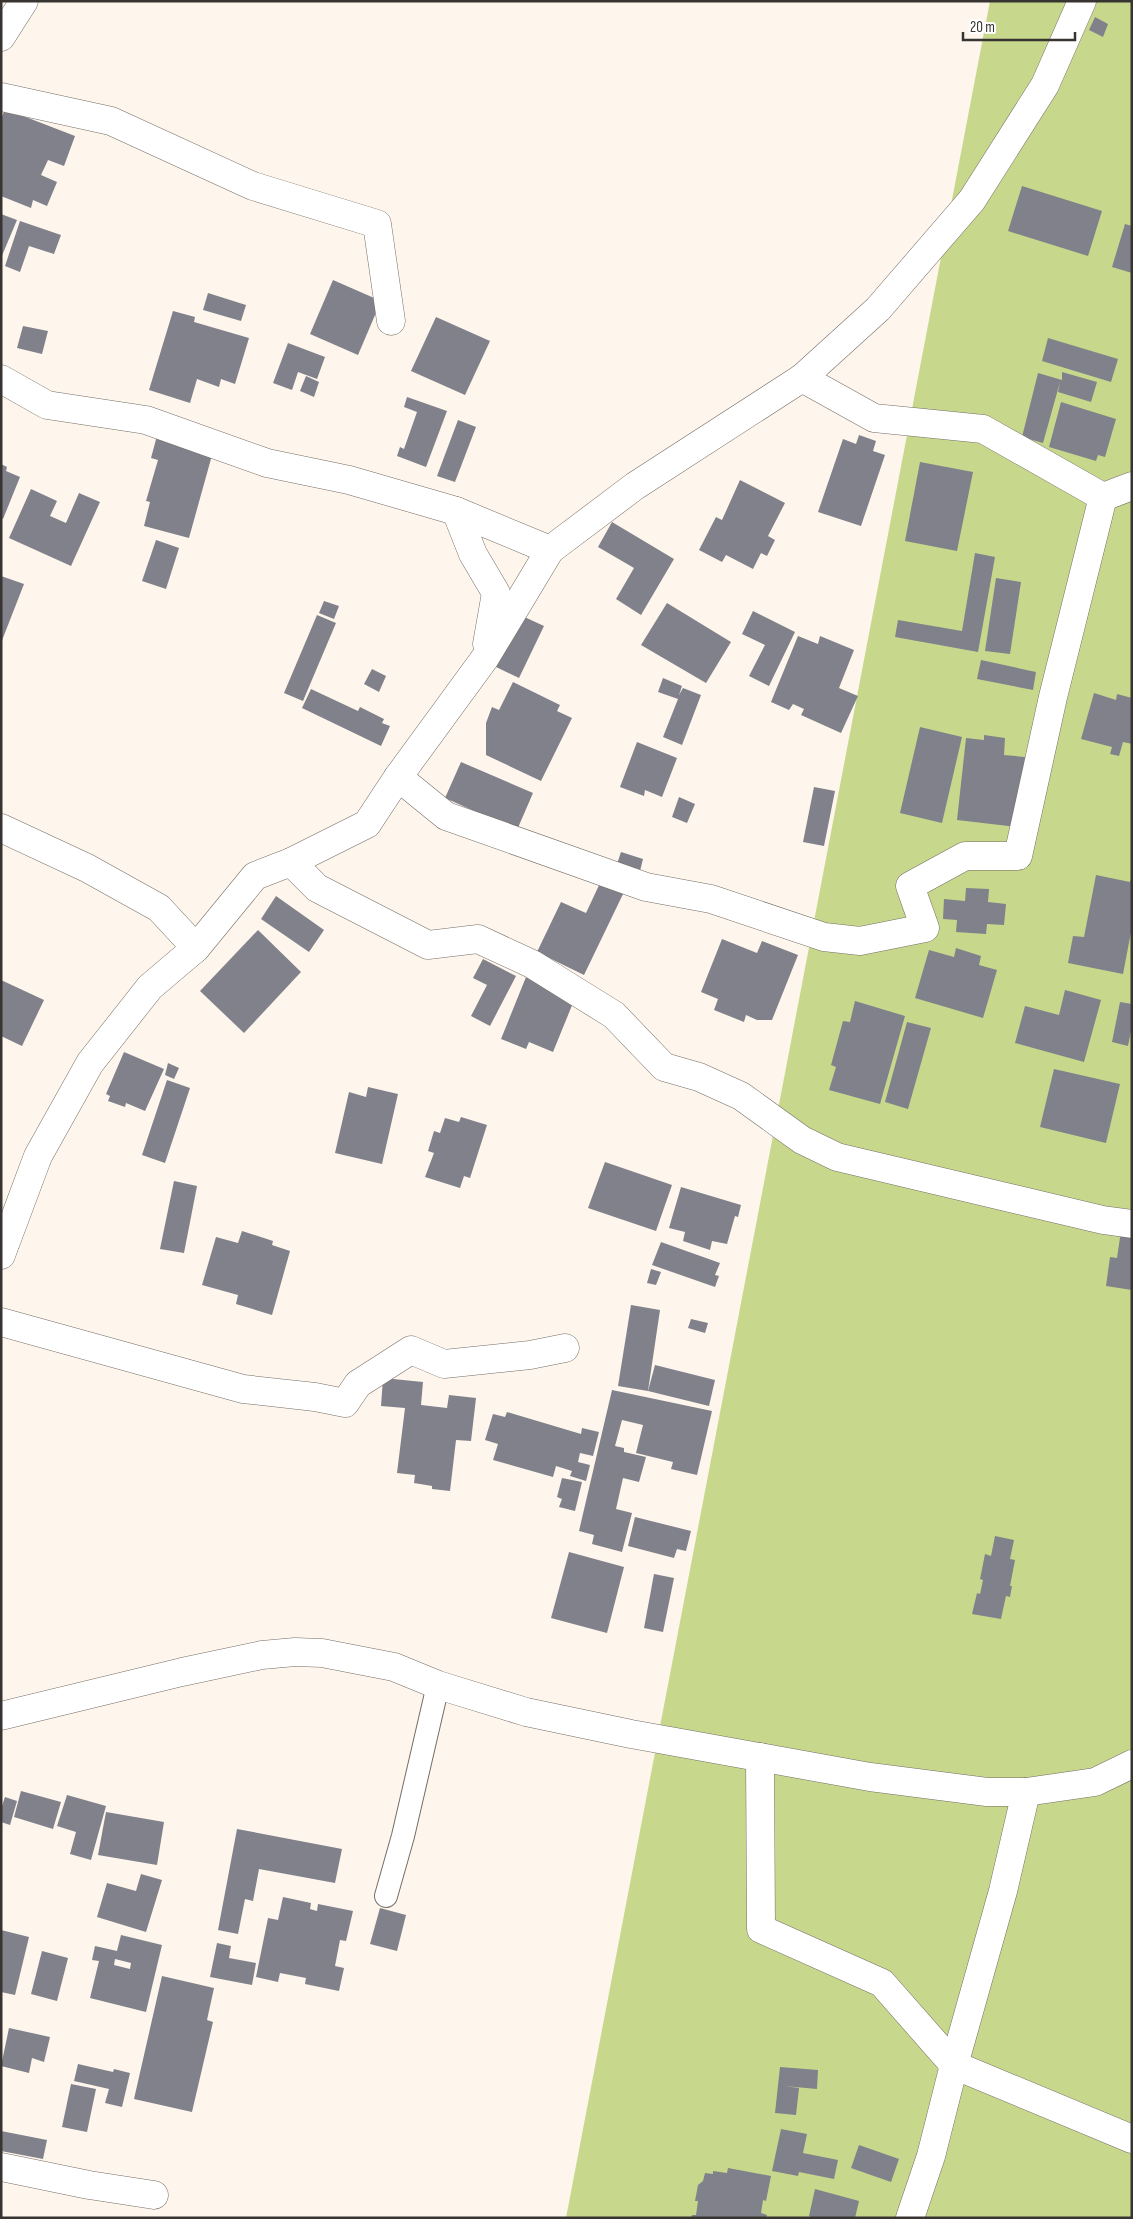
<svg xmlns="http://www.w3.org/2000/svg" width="1133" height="2219" viewBox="0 0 1133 2219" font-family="'Sofia Sans Condensed',sans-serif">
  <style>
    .green { fill: #c7d88d }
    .building { fill: #80818a; fill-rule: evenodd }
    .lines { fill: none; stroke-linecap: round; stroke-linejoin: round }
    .service-casing { stroke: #756d66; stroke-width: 24 }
    .minor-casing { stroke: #756d66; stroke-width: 29 }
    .service { stroke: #fff; stroke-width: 22 }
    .minor { stroke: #fff; stroke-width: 28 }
  </style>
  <rect width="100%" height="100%" fill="#fef6ed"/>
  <path class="green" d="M990,1H1132V2218H566Z"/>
  <g class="building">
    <path d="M1095,17L1108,24L1103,37L1089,30Z"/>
    <path d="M5,109L75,136L64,166L48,160L41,175L57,182L47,206L33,200L31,208L1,196V119Z"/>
    <path d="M1022,186L1102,211L1088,256L1008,231Z"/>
    <path d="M1,214L17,220L1,258Z"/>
    <path d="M20,221L61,235L54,254L29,246L20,272L5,266Z"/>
    <path d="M1125,224L1132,226V273L1112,267Z"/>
    <path d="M333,280L381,301L358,355L310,334Z"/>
    <path d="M208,293L246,305L241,321L203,310Z"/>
    <path d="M173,311L195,317L194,322L249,338L235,384L221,379L219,387L197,379L190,403L149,390Z"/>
    <path d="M436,317L490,341L465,395L411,371Z"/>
    <path d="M23,326L48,331L42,354L17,348Z"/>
    <path d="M1048,338L1118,359L1111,382L1042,361Z"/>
    <path d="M288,343L325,357L317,379L298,372L292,390L273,383Z"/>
    <path d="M1062,372L1097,382L1091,402L1058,392L1060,382L1043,443L1022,437L1038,373L1062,380Z"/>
    <path d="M306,376L319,382L314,397L300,391Z"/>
    <path d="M407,397L447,411L426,467L397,456L400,447L404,449L417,412L404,407Z"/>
    <path d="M1061,402L1116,419L1105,457L1098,455L1096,461L1049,447Z"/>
    <path d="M458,420L476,427L455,482L437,476Z"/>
    <path d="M158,432L214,448L189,538L144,526L150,502L146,501L158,460L151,458Z"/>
    <path d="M859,435L876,441L873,451L885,455L861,526L818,512L843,439L856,444Z"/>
    <path d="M920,462L973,472L957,551L905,541Z"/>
    <path d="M1,464L7,467L6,471L20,477L3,519L1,518Z"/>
    <path d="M740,480L785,503L768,536L775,540L767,556L761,553L753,569L726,555L722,562L699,550L716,517L722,520Z"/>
    <path d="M31,489L57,501L50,516L66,523L79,493L100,502L71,566L9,538Z"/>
    <path d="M612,522L674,559L641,615L616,599L634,568L598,547Z"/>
    <path d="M156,540L179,548L166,589L142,581Z"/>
    <path d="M975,553L995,557L978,652L895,637L898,620L962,631Z"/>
    <path d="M1,576L24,584L1,643Z"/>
    <path d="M996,578L1021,582L1010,654L985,651Z"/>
    <path d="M324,601L339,606L334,619L319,613Z"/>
    <path d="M667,603L731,642L706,683L641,645Z"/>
    <path d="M753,611L795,632L769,686L749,676L765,645L742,634Z"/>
    <path d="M518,614L544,626L519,678L494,666Z"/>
    <path d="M317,615L336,623L303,701L284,693Z"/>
    <path d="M798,636L818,644L820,636L854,650L839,688L858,696L841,733L801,715L804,709L793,704L789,710L771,702Z"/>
    <path d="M981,660L1036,672L1033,690L977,679Z"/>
    <path d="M372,669L386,676L379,692L364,684Z"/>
    <path d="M663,678L682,686L679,695L683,688L701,695L682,745L663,737L678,699L658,692Z"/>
    <path d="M513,682L560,705L557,711L572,718L541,781L486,755V723L492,707L499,710Z"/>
    <path d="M311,689L358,711L360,707L384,719L382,723L390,726L381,746L302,708Z"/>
    <path d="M1094,693L1116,700L1117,694L1132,698V744L1123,742L1119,756L1110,754L1112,747L1081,739Z"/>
    <path d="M920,727L962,737L942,823L900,813Z"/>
    <path d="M984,735L1005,738L1004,755L1025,757L1017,827L957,820L966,738L984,740Z"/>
    <path d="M637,742L677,758L662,797L645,790L644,796L620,787Z"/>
    <path d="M461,762L533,793L517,830L445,798Z"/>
    <path d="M814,787L835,791L824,846L803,842Z"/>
    <path d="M679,797L695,804L687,823L672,817Z"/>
    <path d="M621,852L643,859L640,871L617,864Z"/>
    <path d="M1096,875L1130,882L1132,875V927L1123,974L1068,963L1073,936L1084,937Z"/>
    <path d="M601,881L624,892L584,975L537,952L561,902L586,913Z"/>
    <path d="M966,888L989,889L988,902L1006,904L1004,925L987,924L986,934L956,932L957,920L943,919L944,899L965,901Z"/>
    <path d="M276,896L324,930L309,952L261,919Z"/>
    <path d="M258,930L301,972L244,1033L200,991Z"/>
    <path d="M722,939L757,953L762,941L798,955L772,1020H757L746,1015L744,1022L714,1010L718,999L701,992Z"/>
    <path d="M956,948L981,956L979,965L997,970L983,1018L915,998L929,950L954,957Z"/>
    <path d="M483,959L516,976L490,1026L471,1016L487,985L473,978Z"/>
    <path d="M526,977L575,998L553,1052L529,1042L526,1049L501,1039Z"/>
    <path d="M1,980L44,1000L22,1046L1,1036Z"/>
    <path d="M1065,990L1101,1000L1084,1062L1015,1043L1025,1006L1059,1015Z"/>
    <path d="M855,1001L905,1016L880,1104L829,1090L836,1067L831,1065L843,1021L850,1022Z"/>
    <path d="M1120,1002L1132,1004V1026L1128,1046L1112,1042Z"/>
    <path d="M907,1022L931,1028L908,1109L885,1102Z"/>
    <path d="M124,1052L164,1069L145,1111L126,1103L125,1107L108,1101L110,1096L106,1094Z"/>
    <path d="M168,1063L179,1068L174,1079L165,1075Z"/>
    <path d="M1054,1069L1120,1084L1106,1143L1040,1127Z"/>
    <path d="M167,1080L190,1088L165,1163L142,1155Z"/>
    <path d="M368,1087L398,1094L382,1164L335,1153L349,1092L366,1097Z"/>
    <path d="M461,1117L487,1125L470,1178L464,1176L460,1188L425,1177L434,1153L428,1151L434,1131L440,1133L445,1118L459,1122Z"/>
    <path d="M605,1162L672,1185L656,1231L588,1208Z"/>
    <path d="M174,1181L197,1186L184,1253L160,1249Z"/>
    <path d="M681,1187L741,1205L738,1217L735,1216L727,1244L712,1241L710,1250L683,1241L685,1232L669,1228Z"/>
    <path d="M1122,1224L1132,1226V1290L1106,1286L1110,1257L1117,1258Z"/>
    <path d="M242,1231L273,1241L272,1245L290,1251L272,1315L236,1304L238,1295L202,1285L216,1237L238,1243Z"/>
    <path d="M661,1242L720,1263L715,1275L719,1276L715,1287L652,1265Z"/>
    <path d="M651,1269L661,1272L656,1285L647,1283Z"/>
    <path d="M631,1305L660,1310L648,1391L618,1386Z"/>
    <path d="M691,1319L708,1323L705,1333L688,1328Z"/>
    <path d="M655,1365L715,1380L709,1406L648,1391Z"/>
    <path d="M383,1378L423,1382L421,1405L447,1408L449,1395L476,1398L471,1441L456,1440L450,1491L432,1489V1486L414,1483L415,1475L397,1473L405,1408L381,1406Z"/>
    <path d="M612,1390L712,1411L697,1475L671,1469L673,1462L636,1453L643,1425L622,1420L615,1446L624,1448V1452L646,1457L639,1482L623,1478L616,1509L632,1513L622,1552L592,1544L594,1535L579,1531Z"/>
    <path d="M507,1412L581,1434L582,1428L599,1432L593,1456L580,1453L578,1462L590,1465L586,1481L570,1476L572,1471L556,1466L553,1477L493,1460L498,1444L485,1440L493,1414L505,1417Z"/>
    <path d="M562,1478L582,1482L575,1511L559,1507L562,1499L557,1497Z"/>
    <path d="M635,1517L691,1531L686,1551L677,1549L674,1558L628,1546Z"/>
    <path d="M995,1536L1014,1540L1010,1559L1015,1560L1010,1586H1012L1010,1597L1006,1596L1001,1619L972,1614L977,1593L980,1594L983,1580L980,1579L985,1554L991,1556Z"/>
    <path d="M569,1552L624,1567L607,1633L551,1618Z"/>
    <path d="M654,1574L674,1578L663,1632L644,1628Z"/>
    <path d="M21,1791L61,1802L53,1829L14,1817Z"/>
    <path d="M67,1795L106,1806L91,1860L70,1854L76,1832L57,1826Z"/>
    <path d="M5,1797L17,1801L10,1825L1,1822V1809Z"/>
    <path d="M106,1812L164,1822L157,1865L98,1855Z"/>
    <path d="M237,1829L342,1849L335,1883L259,1869L253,1901L245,1899L238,1934L218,1930Z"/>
    <path d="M141,1874L162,1880L146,1932L97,1917L107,1883L136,1891Z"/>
    <path d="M283,1897L311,1903L310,1909L317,1911L318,1904L353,1911L346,1941L340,1940L335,1966L344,1968L339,1991L305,1984L306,1978L280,1973L278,1982L256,1977L268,1918L278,1920Z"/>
    <path d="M380,1908L406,1915L397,1951L370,1944Z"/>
    <path d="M1,1930L29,1937L15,1995L1,1992Z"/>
    <path d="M121,1935L162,1945L146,2012L90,1998L99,1961L92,1960L95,1946L117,1951ZM115,1959L131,1963L130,1969L114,1965Z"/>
    <path d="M217,1943L231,1946L229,1958L256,1963L252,1985L210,1977Z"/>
    <path d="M42,1951L68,1958L57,2001L31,1994Z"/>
    <path d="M162,1976L214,1988L207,2020L213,2022L192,2112L134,2099Z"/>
    <path d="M9,2028L50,2037L44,2062L32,2058L29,2073L1,2066Z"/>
    <path d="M78,2064L113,2072L114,2069L130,2073L122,2107L105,2103L109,2089L74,2081Z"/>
    <path d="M780,2067L818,2070L817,2089L784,2086L799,2088L796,2115L775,2113Z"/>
    <path d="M71,2084L96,2089L87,2132L62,2127Z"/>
    <path d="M781,2129L807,2134L803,2153L838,2160L834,2179L799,2172L798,2176L772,2171Z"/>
    <path d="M1,2131L47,2140L43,2159L1,2151Z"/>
    <path d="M859,2145L899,2159L891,2182L851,2168Z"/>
    <path d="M728,2168L771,2176L766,2201L763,2200L761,2213L767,2215L766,2218H691L692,2215H696L698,2201H695L698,2185L703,2181L705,2173L713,2174V2171L727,2173Z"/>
    <path d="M815,2189L859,2201L855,2218H813L809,2216Z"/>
  </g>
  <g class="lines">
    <g class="service-casing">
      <path id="service" d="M386,1896L403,1836L438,1685"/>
    </g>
    <g class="minor-casing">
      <g id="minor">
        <path d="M1,37L24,1"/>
        <path d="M1,97L111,121L253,186L377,224L391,321"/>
        <path d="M802,378L874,418L983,429L1103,497L1132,486"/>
        <path d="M1,379L47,405L146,420L267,463L349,480L456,511L550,550"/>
        <path d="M456,511L473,554L496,593L487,644"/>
        <path d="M398,777L446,816L646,887L711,899L824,937L860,941L925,928L910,886L965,856H1018L1053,697L1103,497"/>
        <path d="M1,828L87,868L159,908L196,948"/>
        <path d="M291,862L317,888L428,945L478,939L532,964L614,1015L664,1067L699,1077L741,1096L802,1140L837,1157L1103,1220L1132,1224"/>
        <path d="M1,1255L38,1156L90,1063L150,987L196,948L255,876L291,862L367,824L398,777L485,658L550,550L635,486L802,378L878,309L972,200L1045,85L1082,1"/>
        <path d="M1,1322L243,1389L315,1397L345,1403L358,1384L411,1350L444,1364L530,1355L565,1348"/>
        <path d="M1,1716L182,1672L262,1655L295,1652L322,1653L394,1667L438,1685L526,1712L631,1734L870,1777L987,1792H1026L1095,1782L1132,1764"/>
        <path d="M760,1757L761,1929L882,1983L954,2065L1132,2139"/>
        <path d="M1,2167L89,2185L154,2195"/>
        <path d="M910,2218L931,2156L954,2065L1003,1891L1026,1792"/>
      </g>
    </g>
    <use href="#service" class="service"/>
    <use href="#minor" class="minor"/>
  </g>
  <rect width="1133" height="2219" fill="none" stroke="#383431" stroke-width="5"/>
  <path d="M963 32v8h112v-8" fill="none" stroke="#383431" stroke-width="2.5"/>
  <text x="970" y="32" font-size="15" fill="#383431" stroke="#ffffff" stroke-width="4" paint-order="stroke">20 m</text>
</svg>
